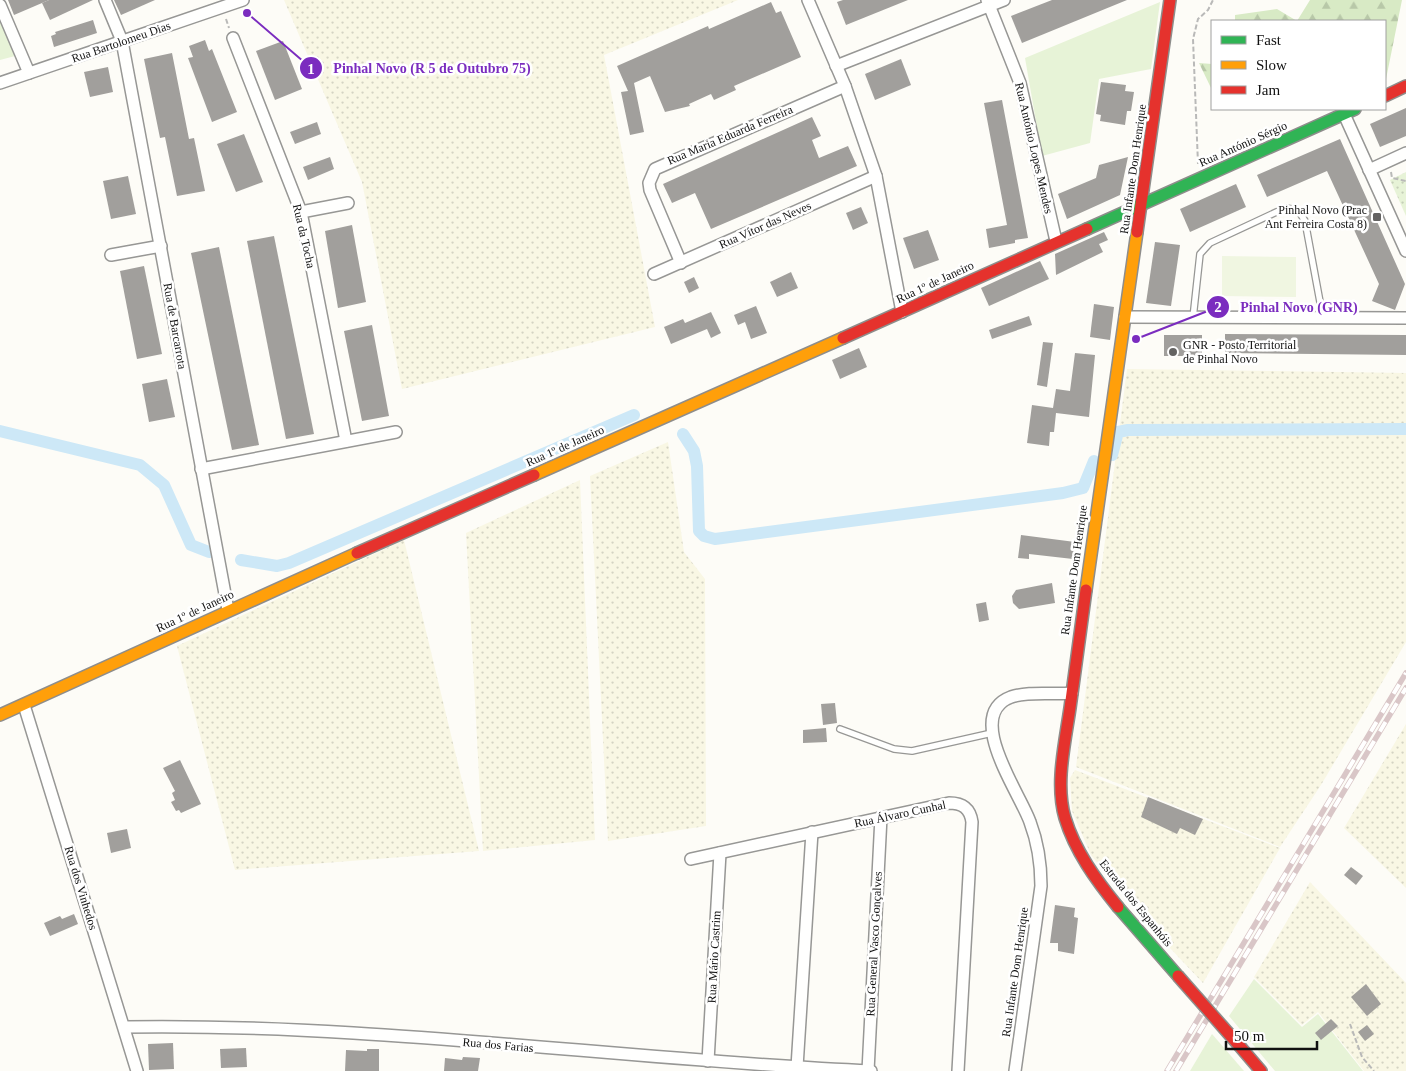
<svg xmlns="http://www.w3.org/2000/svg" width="1406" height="1071" viewBox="0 0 1406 1071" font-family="'Times New Roman',serif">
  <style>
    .farmland { fill: url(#farmland-dots) }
    .grass { fill: #e7f3d7 }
    .forest { fill: url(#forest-firs) }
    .park { fill: url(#park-dots) }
    .pitch { fill: #f0f6e1 }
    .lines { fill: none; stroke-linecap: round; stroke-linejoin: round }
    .canal { stroke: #cde8f7; stroke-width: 12 }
    .building { fill: #a19f9c }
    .lane-casing { stroke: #979795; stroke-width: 8 }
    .street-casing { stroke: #979795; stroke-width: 14 }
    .fast-casing { stroke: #8e8d8b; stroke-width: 14 }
    .slow-casing { stroke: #8e8d8b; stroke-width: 14 }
    .jam-casing { stroke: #8e8d8b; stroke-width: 14 }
    .path { stroke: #b9b9b8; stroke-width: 2; stroke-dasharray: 5 2.5; stroke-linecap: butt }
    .lane { stroke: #fffffe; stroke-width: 5.5 }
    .street { stroke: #fffffe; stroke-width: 11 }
    .fast { stroke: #30b455; stroke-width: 11 }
    .slow { stroke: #ff9f0a; stroke-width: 11 }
    .jam { stroke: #e5322d; stroke-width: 11 }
    .rail-casing { stroke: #d9c6c7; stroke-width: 5.5 }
    .rail { stroke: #fff; stroke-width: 4; stroke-dasharray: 11; stroke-linecap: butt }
    .jam-bridge-casing { stroke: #8e8d8b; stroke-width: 14; stroke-linecap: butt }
    .jam-bridge { stroke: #e5322d; stroke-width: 11 }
    .poi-dot { fill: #646362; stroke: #fff; stroke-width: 2 }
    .labels { text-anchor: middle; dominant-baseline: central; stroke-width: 5; stroke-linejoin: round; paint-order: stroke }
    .street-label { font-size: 12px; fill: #111; stroke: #fff }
    .poi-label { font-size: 12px; fill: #111; stroke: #fff; text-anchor: end }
    .leader { fill: none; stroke: #7b2cbf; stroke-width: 2 }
    .callout-dot { fill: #7b2cbf; stroke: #fff; stroke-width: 2 }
    .mark-label { font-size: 15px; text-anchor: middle; font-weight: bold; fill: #fff }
    .callout-label { font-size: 14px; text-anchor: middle; font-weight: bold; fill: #7b2cbf; stroke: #fff; stroke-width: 5; stroke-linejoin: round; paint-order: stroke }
  </style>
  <defs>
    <pattern id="farmland-dots" width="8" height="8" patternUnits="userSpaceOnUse" patternTransform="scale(1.25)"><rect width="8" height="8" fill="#f9f7e4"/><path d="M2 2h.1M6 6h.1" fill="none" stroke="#d4d3c3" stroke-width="1.8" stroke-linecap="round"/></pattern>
    <pattern id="forest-firs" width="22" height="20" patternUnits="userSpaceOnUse" patternTransform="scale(1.25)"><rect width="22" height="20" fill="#d8eac5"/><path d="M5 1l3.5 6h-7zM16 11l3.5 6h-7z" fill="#b8c8a8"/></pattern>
    <pattern id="park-dots" width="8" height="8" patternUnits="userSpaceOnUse" patternTransform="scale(1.25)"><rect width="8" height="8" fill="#e7f3d7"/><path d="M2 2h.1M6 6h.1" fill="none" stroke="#c5cfb8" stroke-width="1.8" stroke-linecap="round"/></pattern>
  </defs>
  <rect width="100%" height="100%" fill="#fdfcf7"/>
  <g class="farmland">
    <path d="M284,0H738L604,55L655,327L402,389L362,182Z"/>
    <path d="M1127,369L1406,373V642L1321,785L1280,847L1076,767Z"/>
    <path d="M668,442L684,552L705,579L706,826L608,841L590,476Z"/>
    <path d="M580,480L595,840L483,851L466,533Z"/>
    <path d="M404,540L479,851L235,870L177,646Z"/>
    <path d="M1406,724V888L1344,828Z"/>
    <path d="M1075,770L1280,848L1203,983L1152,929L1091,855L1072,811L1070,778Z"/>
    <path d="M1310,882L1406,983V1071H1364L1318,1012L1302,1025L1254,977Z"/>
  </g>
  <g class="grass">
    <path d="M1160,2L1151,69L1099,79L1090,143L1042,156L1025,58Z"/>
    <path d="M0,20L15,56L0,60Z"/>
    <path d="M1254,979L1302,1027L1318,1014L1363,1071H1275L1229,1016Z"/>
    <path d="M1212,1034L1244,1071H1190Z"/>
  </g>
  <g class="forest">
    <path d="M1310,0H1402L1385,84V21H1235V15L1277,9L1297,21Z"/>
    <path d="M1199,63L1212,64V90Z"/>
  </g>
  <path class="park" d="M1406,172V216L1390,180Z"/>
  <path class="pitch" d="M1222,256L1296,257V297L1222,296Z"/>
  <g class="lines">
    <g class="canal">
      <path d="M0,431L140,465L164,485L191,545L209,552"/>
      <path d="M683,434L694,451L697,466L699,531L704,536L715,539L1063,493L1083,488L1094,461"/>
      <path d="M1112,455L1118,432L1128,430L1406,429"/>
      <path d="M241,560L277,566L289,563L634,415"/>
    </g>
  </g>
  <g class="building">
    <path d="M8,0H49L14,15Z"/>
    <path d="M49,0H93L50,20L42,3Z"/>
    <path d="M114,0H155L121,15Z"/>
    <path d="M843,0H908L846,25L837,2Z"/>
    <path d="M1052,0H1127L1022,43L1011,16Z"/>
    <path d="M771,2L776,13L781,11L801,57L734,86L736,90L714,100L711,94L689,104L690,106L665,112L650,76L634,83L644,132L630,135L621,92L628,91L617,66L708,26L709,29Z"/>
    <path d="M93,20L97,33L54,47L51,36L56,34L55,32Z"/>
    <path d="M205,40L209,51L212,49L237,112L212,122L188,58L193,57L189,46Z"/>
    <path d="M283,41L302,89L275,100L256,51Z"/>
    <path d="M172,53L189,139L194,138L205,191L177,196L165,137L160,138L144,59Z"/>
    <path d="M901,59L911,85L875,100L865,74Z"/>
    <path d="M108,67L113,92L90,97L84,72Z"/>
    <path d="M1101,82L1126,85L1125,91L1134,92L1131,111H1127L1125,125L1100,121L1101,115L1096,114Z"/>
    <path d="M1002,100L1028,238L1015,240V243L989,248L986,229L1007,225L984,103Z"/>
    <path d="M1406,108V136L1380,147L1370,124Z"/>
    <path d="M812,117L821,136L812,140L819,158L848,146L857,166L711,229L695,193L672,203L663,184Z"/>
    <path d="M317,122L321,134L295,144L290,132Z"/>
    <path d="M244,134L263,182L236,192L217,144Z"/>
    <path d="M1340,139L1405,284L1395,310L1372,301L1379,284L1327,171L1267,197L1257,175Z"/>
    <path d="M330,157L334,169L308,180L303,167Z"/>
    <path d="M1128,157L1120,195L1067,219L1058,194L1096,178L1099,165Z"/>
    <path d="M128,176L136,214L111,219L103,181Z"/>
    <path d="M1236,184L1246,207L1190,232L1180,209Z"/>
    <path d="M861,207L868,223L853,230L846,213Z"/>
    <path d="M352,225L366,302L338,308L325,231Z"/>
    <path d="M928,230L939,260L914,269L903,238Z"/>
    <path d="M1104,232L1108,240L1099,244L1103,252L1056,275L1055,254Z"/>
    <path d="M274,236L314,434L286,439L247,241Z"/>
    <path d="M1155,242L1180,245L1171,306L1146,303Z"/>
    <path d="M219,247L259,445L232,450L191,253Z"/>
    <path d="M1040,261L1049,279L989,306L981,288Z"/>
    <path d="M144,266L162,354L137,359L120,271Z"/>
    <path d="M791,272L798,288L777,297L770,282Z"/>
    <path d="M694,277L699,288L689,293L684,282Z"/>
    <path d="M1094,304L1114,307L1110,340L1090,337Z"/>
    <path d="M756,306L767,333L751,339L745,322L738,325L734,315Z"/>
    <path d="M711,312L721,333L711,338L707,329L671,344L664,327L683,319L685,323Z"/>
    <path d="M1029,316L1032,325L992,339L989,330Z"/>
    <path d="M372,325L389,416L362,421L344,331Z"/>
    <path d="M1225,334L1406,335V355L1225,353Z"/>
    <rect x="1164" y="335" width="38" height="21"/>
    <path d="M1043,342L1053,343L1047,387L1037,385Z"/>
    <path d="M859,348L867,367L840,379L832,360Z"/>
    <path d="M1075,353L1095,355L1089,417L1056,413L1054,432H1050L1049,446L1027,443L1032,405L1053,408L1056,389L1070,391Z"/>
    <path d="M167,379L175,417L149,422L142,384Z"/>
    <path d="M1021,535L1075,542L1073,559L1029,554V559L1018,558Z"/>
    <path d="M1052,583L1055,603L1019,609L1013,603L1012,596L1016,590Z"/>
    <path d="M986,602L989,620L979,622L976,604Z"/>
    <path d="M835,703L837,723L823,725L821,704Z"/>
    <path d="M826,728L827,742L803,743V730Z"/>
    <path d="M180,760L201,804L181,813L179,810L176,811L171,802L175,800L172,793L175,791L163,768Z"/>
    <path d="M1148,797L1203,819L1195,835L1180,828L1177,834L1141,817Z"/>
    <path d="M127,829L131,848L111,853L107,833Z"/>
    <path d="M1351,867L1363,876L1356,885L1344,875Z"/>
    <path d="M1055,905L1075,908L1074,917L1078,918L1074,954L1058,951V943H1050Z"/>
    <path d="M74,914L78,924L50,936L44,923L60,916L62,919Z"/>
    <path d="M1366,984L1381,1004L1367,1016L1351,997Z"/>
    <path d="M1331,1019L1338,1026L1321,1040L1315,1033Z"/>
    <path d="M1367,1025L1374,1034L1365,1041L1358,1032Z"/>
    <path d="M173,1043L174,1069L149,1070L148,1044Z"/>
    <path d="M246,1048L247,1067L221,1068L220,1049Z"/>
    <path d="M367,1049H379V1071H345L346,1050L367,1051Z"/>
    <path d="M463,1057L480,1058L478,1071H444L445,1058L462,1060Z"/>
  </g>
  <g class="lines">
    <g class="lane-casing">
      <g id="lane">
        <path d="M1193,318L1200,254L1210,243L1285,208L1298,210L1305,221L1323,318"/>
        <path d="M840,729L894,749L912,751L992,733"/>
      </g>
    </g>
    <g class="street-casing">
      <g id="street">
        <path d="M105,0L122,41L228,610"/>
        <path d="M808,0L845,86L876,176L902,312"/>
        <path d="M987,0L1020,83L1056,241"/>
        <path d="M0,5L29,73"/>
        <path d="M233,38L301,212L346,441"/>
        <path d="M836,66L1004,0"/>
        <path d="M0,83L243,0"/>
        <path d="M1344,114L1406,251"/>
        <path d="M1369,170L1406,153"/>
        <path d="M301,212L348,203"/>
        <path d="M111,255L161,246"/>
        <path d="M681,263L650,190L649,183L655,169L845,86"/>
        <path d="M654,274L876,176"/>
        <path d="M1125,317L1406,318"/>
        <path d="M201,469L396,432"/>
        <path d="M24,705L137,1071"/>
        <path d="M691,859L949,803C962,803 970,808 972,822L958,1071"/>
        <path d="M125,1027C374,1023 622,1060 871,1071"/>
        <path d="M708,1061L720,853"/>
        <path d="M797,1067L812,832"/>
        <path d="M868,1071L881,817"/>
        <path d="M1015,1071L1041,886C1041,863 1038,843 1030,822C1020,793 963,715 1011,697C1029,691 1053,695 1072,693"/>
      </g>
    </g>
    <g class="fast-casing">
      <g id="fast">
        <path d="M1087,229L1355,109"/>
        <path d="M1118,907L1178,976"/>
      </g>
    </g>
    <g class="slow-casing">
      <g id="slow">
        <path d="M534,475L843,338"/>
        <path d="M1086,590L1137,232"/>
        <path d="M0,715L357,553"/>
      </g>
    </g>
    <g class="jam-casing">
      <g id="jam">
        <path d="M1385,96L1406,86"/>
        <path d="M1137,232L1170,0"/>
        <path d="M843,338L1087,229"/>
        <path d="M357,553L534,475"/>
        <path d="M1086,590C1081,629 1075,669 1070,708C1065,743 1055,784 1065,818C1075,851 1096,880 1118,907"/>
        <path d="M1237,1043L1261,1071"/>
      </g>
    </g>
    <g class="path">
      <path d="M226,19L229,28"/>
      <path d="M1198,164L1193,39L1198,19L1208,10L1213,0"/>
      <path d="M1391,172L1392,178L1406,181"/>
      <path d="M1350,1024L1362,1057L1374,1071"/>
    </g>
    <use href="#lane" class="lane"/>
    <use href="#street" class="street"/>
    <use href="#fast" class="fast"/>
    <use href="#slow" class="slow"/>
    <use href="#jam" class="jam"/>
    <g class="rail-casing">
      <g id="rail">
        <path d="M1167,1071L1406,673"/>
        <path d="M1176,1071L1406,688"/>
      </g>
    </g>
    <use href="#rail" class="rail"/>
    <g class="jam-bridge-casing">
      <path id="jam-bridge" d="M1178,976L1237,1043"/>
    </g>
    <use href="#jam-bridge" class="jam-bridge"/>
  </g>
  <g class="poi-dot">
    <rect x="1372" y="212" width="10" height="10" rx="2.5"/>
    <circle cx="1173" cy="352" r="5"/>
  </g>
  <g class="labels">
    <g class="street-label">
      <text transform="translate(121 42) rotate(-19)">Rua Bartolomeu Dias</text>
      <text transform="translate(730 135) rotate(-23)">Rua Maria Eduarda Ferreira</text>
      <text transform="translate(1243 144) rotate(-24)">Rua António Sérgio</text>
      <text transform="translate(1034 148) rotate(77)">Rua António Lopes Mendes</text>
      <text transform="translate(1133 169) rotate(-82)">Rua Infante Dom Henrique</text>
      <text transform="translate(765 225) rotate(-24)">Rua Vítor das Neves</text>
      <text transform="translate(304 236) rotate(77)">Rua da Tocha</text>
      <text transform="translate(935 282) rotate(-25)">Rua 1º de Janeiro</text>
      <text transform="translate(175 326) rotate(80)">Rua de Barcarrota</text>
      <text transform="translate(565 446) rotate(-24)">Rua 1º de Janeiro</text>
      <text transform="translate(1074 570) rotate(-82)">Rua Infante Dom Henrique</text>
      <text transform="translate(195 611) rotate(-25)">Rua 1º de Janeiro</text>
      <text transform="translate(900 814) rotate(-12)">Rua Álvaro Cunhal</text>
      <text transform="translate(81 888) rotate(73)">Rua dos Vinhedos</text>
      <text transform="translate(1136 903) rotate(51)">Estrada dos Espanhóis</text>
      <text transform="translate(874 944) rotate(-87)">Rua General Vasco Gonçalves</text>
      <text transform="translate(714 957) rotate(-87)">Rua Mário Castrim</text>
      <text transform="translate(1015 972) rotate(-82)">Rua Infante Dom Henrique</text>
      <text transform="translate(498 1045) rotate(5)">Rua dos Farias</text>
    </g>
    <g class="poi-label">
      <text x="1367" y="210">Pinhal Novo (Prac<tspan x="1367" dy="14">Ant Ferreira Costa 8)</tspan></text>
      <text x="1183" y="345" text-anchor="start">GNR - Posto Territorial<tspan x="1183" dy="14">de Pinhal Novo</tspan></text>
    </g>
  </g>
  <path class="leader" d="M247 13L311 68M1136 339L1218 307"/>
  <g class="callout-dot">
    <circle cx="247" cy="13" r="5"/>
    <circle cx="1136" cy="339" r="5"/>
    <circle cx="311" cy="68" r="12"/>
    <circle cx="1218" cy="307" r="12"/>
  </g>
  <g class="mark-label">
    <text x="311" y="74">1</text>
    <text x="1218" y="312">2</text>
  </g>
  <g class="callout-label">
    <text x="432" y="73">Pinhal Novo (R 5 de Outubro 75)</text>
    <text x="1299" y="312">Pinhal Novo (GNR)</text>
  </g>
  <rect x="1211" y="20" width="175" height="90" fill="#ffffff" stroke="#a0a0a0"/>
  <rect x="1221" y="36" width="25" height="8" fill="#30b455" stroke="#a0a0a0"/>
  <text x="1256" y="45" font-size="15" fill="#111111">Fast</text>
  <rect x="1221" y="61" width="25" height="8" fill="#ff9f0a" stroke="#a0a0a0"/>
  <text x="1256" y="70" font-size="15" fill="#111111">Slow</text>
  <rect x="1221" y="86" width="25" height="8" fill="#e5322d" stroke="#a0a0a0"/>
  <text x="1256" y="95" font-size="15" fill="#111111">Jam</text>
  <path d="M1226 1041v8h91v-8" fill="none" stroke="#111111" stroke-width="2.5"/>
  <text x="1234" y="1041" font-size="15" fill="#111111" stroke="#ffffff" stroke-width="4" paint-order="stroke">50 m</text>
</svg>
